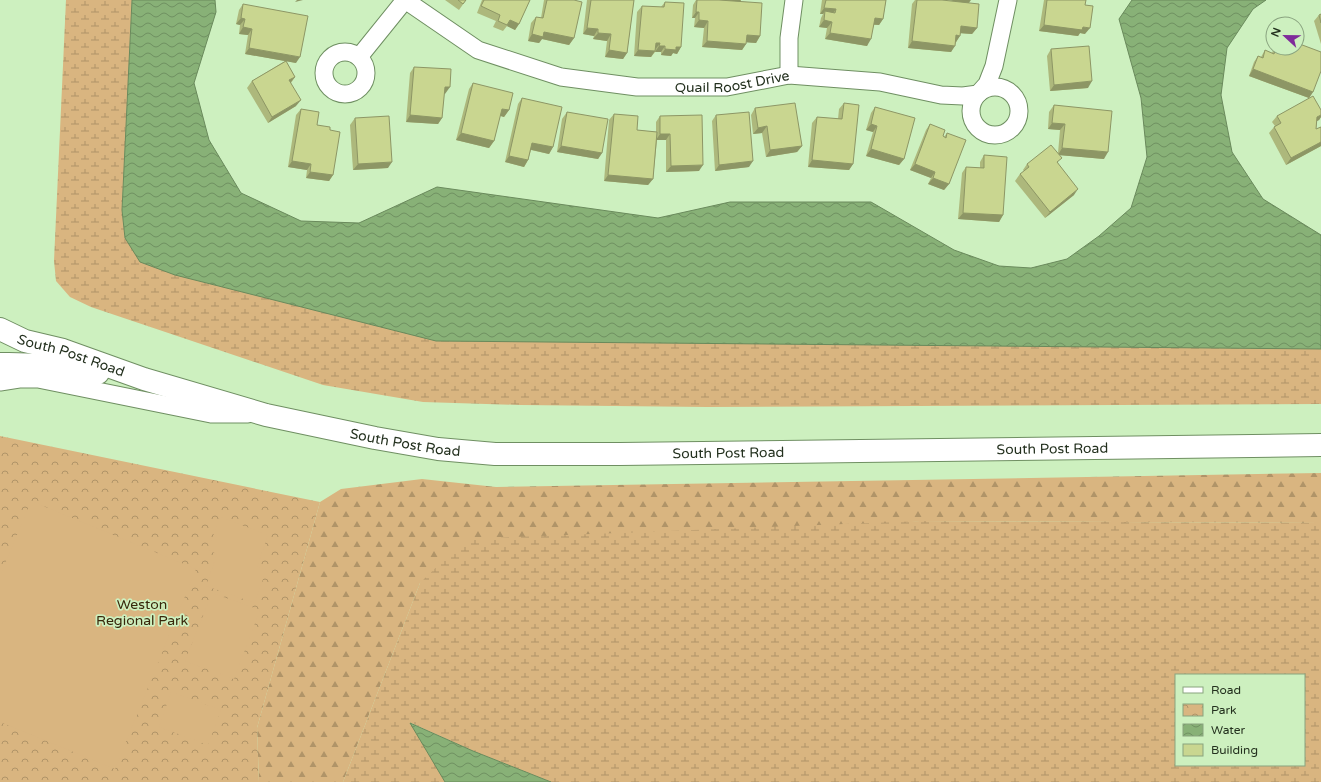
<svg xmlns="http://www.w3.org/2000/svg" width="1321" height="782" viewBox="0 0 1321 782" font-family="'Varela Round',sans-serif">
  <style>
    .forest { fill: url(#forest-firs) }
    .wetland { fill: url(#wetland-marsh); fill-rule: evenodd }
    .park { fill: url(#park-crowns) }
    .pitch { fill: #d9b580 }
    .water { fill: url(#water-waves); stroke: #6a8a5c }
    .lines { fill: none; stroke-linecap: round; stroke-linejoin: round }
    .street-casing { stroke: #6f8f62; stroke-width: 19 }
    .secondary-casing { stroke: #6f8f62; stroke-width: 24 }
    .street { stroke: #fff; stroke-width: 17 }
    .secondary { stroke: #fff; stroke-width: 22 }
    .wall { fill: #adb87c }
    .shaded-wall { fill: #8d9665 }
    .building { fill: #c9d690; stroke: #8d9665 }
    .labels { text-anchor: middle; dominant-baseline: central; stroke-width: 3.5; stroke-linejoin: round; paint-order: stroke }
    .street-label { font-size: 14px; fill: #23301e; stroke: #cdf0bf }
    .park-label { font-size: 14px; fill: #39270b; stroke: #cdf0bf }
  </style>
  <defs>
    <pattern id="forest-firs" width="22" height="20" patternUnits="userSpaceOnUse"><rect width="22" height="20" fill="#d9b580"/><path d="M5 1l3.5 6h-7zM16 11l3.5 6h-7z" fill="#b09468"/></pattern>
    <pattern id="wetland-marsh" width="20" height="14" patternUnits="userSpaceOnUse"><rect width="20" height="14" fill="#d9b580"/><path d="M1 5h8M5 5V1M11 12h8M15 12V8" fill="none" stroke="#b09468"/></pattern>
    <pattern id="park-crowns" width="20" height="18" patternUnits="userSpaceOnUse"><rect width="20" height="18" fill="#d9b580"/><path d="M2 6a3 3 0 1 1 6 0M12 15a3 3 0 1 1 6 0" fill="none" stroke="#b09468"/></pattern>
    <pattern id="water-waves" width="16" height="10" patternUnits="userSpaceOnUse"><rect width="16" height="10" fill="#88b177"/><path d="M0 5q4-4 8 0t8 0" fill="none" stroke="#6f9061"/></pattern>
  </defs>
  <rect width="100%" height="100%" fill="#cdf0bf"/>
  <path class="forest" d="M1321,473V523L920,521L420,583L343,782H259L257,728L320,502L341,489L422,479L496,487Z"/>
  <g class="wetland">
    <path d="M66,0H132L122,210L125,238L1321,349V404L707,407L521,405L423,402L323,385L91,307L70,297L56,281L54,261Z"/>
    <path d="M920,521L1321,523V782H551L473,751L411,723L445,782H343L420,583L465,539ZM1176,675H1304V765H1176Z"/>
  </g>
  <path class="park" d="M0,436L320,502L257,728L259,782H0Z"/>
  <g class="pitch">
    <path d="M31,501L196,569L115,769L0,722V576Z"/>
    <path d="M220,517L268,535L257,567L266,570L255,603L206,586L217,554L208,550Z"/>
    <path d="M212,593L260,610L234,679L185,661Z"/>
    <path d="M171,692L221,710L208,745L159,727Z"/>
  </g>
  <g class="water">
    <path d="M132,0H215L216,12L194,83L209,140L241,193L301,221L359,223L437,187L658,218L730,202H871L954,250L999,266L1031,268L1067,259L1099,236L1131,208L1147,157L1141,98L1119,19L1132,0H1266L1253,9L1227,48L1221,95L1232,152L1263,199L1321,235V349L436,341L175,275L140,262L125,238L122,210Z"/>
    <path d="M410,723L473,751L551,782H445Z"/>
  </g>
  <g class="lines">
    <g class="street-casing">
      <g id="street">
        <path id="s1" d="M405,0L478,50L561,77L637,87H727L789,75L880,82L941,95L963,96L978,94L987,84L994,66L1008,0"/>
        <circle cx="345" cy="73" r="21"/>
        <path d="M359,57L405,0"/>
        <path d="M789,75V38L794,0"/>
        <circle cx="995" cy="111" r="24"/>
        <path d="M0,382L19,379H38L211,414H248"/>
      </g>
    </g>
    <g class="secondary-casing">
      <g id="secondary">
        <path id="s2" d="M0,329L25,341L63,350L144,379L266,415L375,438L438,449L495,454H620L1321,445"/>
        <path d="M0,364C35,363 64,368 98,373"/>
      </g>
    </g>
    <use href="#street" class="street"/>
    <use href="#secondary" class="secondary"/>
  </g>
  <g class="wall">
    <path d="M445,0H466L459,10Z"/>
    <path d="M482,0H530L519,24L515,30L507,26L503,31L493,27L496,21L477,13Z"/>
    <path d="M544,0H574V38L569,45L542,39L539,43L528,41L531,23L536,17L541,18Z"/>
    <path d="M587,0H634L627,53L623,59L605,57L607,41L593,39L594,36L583,34Z"/>
    <path d="M696,0H741L740,2L760,36L756,43L746,42V44L742,50L702,47L704,28L694,27L695,18H692L693,5Z"/>
    <path d="M822,0H886L883,19L879,25H874L867,46L825,39L827,28L819,27L821,18L823,14H820Z"/>
    <path d="M915,0H942L969,3L977,28L972,34L961,33L951,52L908,48L912,4Z"/>
    <path d="M1044,0H1086L1085,5V34L1080,33L1078,36L1039,31Z"/>
    <path d="M665,2L681,47L677,54L673,53L671,56L661,55V52H655L651,57L634,56L637,12L642,6L661,7Z"/>
    <path d="M243,4L296,63L286,61L295,77L291,83L296,106L268,123L247,88L252,81L285,61L245,54L248,35L239,34L240,25L236,24L239,10Z"/>
    <path d="M1321,14V44L1314,21L1319,15Z"/>
    <path d="M1274,48H1297L1313,92L1309,98L1249,76L1254,62L1258,56L1261,57L1265,50L1272,53Z"/>
    <path d="M1051,49L1088,88L1050,91L1047,56Z"/>
    <path d="M414,67L445,94L444,93L442,118L438,124L406,122L410,73Z"/>
    <path d="M473,83L509,110L504,117L500,116L494,141L489,148L456,140L469,89Z"/>
    <path d="M522,98L553,147L549,154L531,150L528,160L524,167L505,162L518,104Z"/>
    <path d="M844,103L853,164L849,170L808,167L812,123L817,117L838,119L839,109Z"/>
    <path d="M1054,105L1104,159L1059,155L1058,163L1074,195L1045,218L1015,181L1020,174L1024,171L1023,170L1027,164L1058,153L1060,130L1048,129L1049,112Z"/>
    <path d="M875,107L904,159L899,165L866,156L873,132L866,130L871,113Z"/>
    <path d="M755,108L802,146L797,152L766,157L762,133L753,134L751,115Z"/>
    <path d="M301,109L317,125L330,130L333,175L329,181L306,178L307,170L288,167L296,115Z"/>
    <path d="M1321,110V117L1319,120L1317,121L1316,129L1321,127V146L1286,165L1269,133L1275,126L1272,122L1277,116Z"/>
    <path d="M567,112L602,153L598,159L557,152L562,119Z"/>
    <path d="M614,114L637,130L656,132V122L660,116L699,171L666,172V140H657L653,179L648,185L604,181L609,120Z"/>
    <path d="M716,115L749,167L715,171L712,121Z"/>
    <path d="M355,118L388,168L353,170L350,125Z"/>
    <path d="M930,124L943,136L944,137L947,133L949,184L944,190L928,184L931,178L910,170L926,130Z"/>
    <path d="M984,155L1003,215L999,222L958,219L962,173L966,167L980,168V162Z"/>
  </g>
  <g class="shaded-wall">
    <path d="M297,0H303L295,2Z"/>
    <path d="M717,0H741L739,3Z"/>
    <path d="M948,0H971L968,4Z"/>
    <path d="M824,8L836,9L832,15L825,11L823,14H820Z"/>
    <path d="M696,12H699L695,18H692Z"/>
    <path d="M241,18L245,19L240,25L236,24Z"/>
    <path d="M875,18L883,19L879,25L870,24Z"/>
    <path d="M510,20L519,24L515,30L507,26Z"/>
    <path d="M699,20L708,21L704,28L694,27Z"/>
    <path d="M824,20L832,22L827,28L819,27Z"/>
    <path d="M1044,25L1083,27L1090,28L1085,34L1080,33L1078,36L1039,31Z"/>
    <path d="M961,26L977,28L972,34L957,33Z"/>
    <path d="M243,27L252,29L248,35L239,34Z"/>
    <path d="M587,28L598,29L594,36L583,34Z"/>
    <path d="M544,32L574,38L569,45L542,39L539,43L528,41L532,34Z"/>
    <path d="M598,33L611,34L607,41L593,39Z"/>
    <path d="M830,33L871,39L867,46L825,39Z"/>
    <path d="M747,35L760,36L756,43L742,42Z"/>
    <path d="M956,35L960,36L956,42H952Z"/>
    <path d="M707,41L746,44L742,50L702,47Z"/>
    <path d="M912,41L955,46L951,52L908,48Z"/>
    <path d="M656,43H660L655,50Z"/>
    <path d="M659,46H665L661,52H655Z"/>
    <path d="M676,47H681L677,54L673,53L671,56L661,55L665,49Z"/>
    <path d="M249,48L300,57L296,63L245,54Z"/>
    <path d="M609,50L627,53L623,59L605,57Z"/>
    <path d="M638,50L655,51L651,57L634,56Z"/>
    <path d="M1253,69L1313,92L1309,98L1249,76Z"/>
    <path d="M295,77L290,83L289,80Z"/>
    <path d="M1092,81L1088,88L1050,91L1054,85Z"/>
    <path d="M445,87H450L445,94L440,93Z"/>
    <path d="M301,100L296,106L268,123L272,117Z"/>
    <path d="M502,109L509,110L504,117L498,115Z"/>
    <path d="M410,115L442,118L438,124L406,122Z"/>
    <path d="M1321,115V117L1319,120L1313,123L1317,117Z"/>
    <path d="M1052,123L1065,124L1060,130L1048,129Z"/>
    <path d="M871,124L877,126L873,132L866,130Z"/>
    <path d="M767,126L762,133L753,134L758,128Z"/>
    <path d="M461,133L494,141L489,148L456,140Z"/>
    <path d="M660,134H670L666,140H656Z"/>
    <path d="M1321,142V146L1286,165L1291,158Z"/>
    <path d="M532,143L553,147L549,154L528,149Z"/>
    <path d="M561,146L602,153L598,159L557,152Z"/>
    <path d="M802,146L797,152L766,157L770,150Z"/>
    <path d="M1062,148L1108,152L1104,159L1058,155Z"/>
    <path d="M871,149L904,159L899,165L866,156Z"/>
    <path d="M509,156L528,160L524,167L505,162Z"/>
    <path d="M812,160L853,164L849,170L808,167Z"/>
    <path d="M292,161L311,164L307,170L288,167Z"/>
    <path d="M753,161L749,167L715,171L719,165Z"/>
    <path d="M392,162L388,168L353,170L358,164Z"/>
    <path d="M915,164L935,172L931,178L910,170Z"/>
    <path d="M703,165L699,171L666,172L671,166Z"/>
    <path d="M310,172L333,175L329,181L306,178Z"/>
    <path d="M608,175L653,179L648,185L604,181Z"/>
    <path d="M933,178L949,184L944,190L928,184Z"/>
    <path d="M1078,189L1074,195L1045,218L1050,212Z"/>
    <path d="M963,213L1003,215L999,222L958,219Z"/>
  </g>
  <g class="building">
    <path d="M458,0H466L463,4Z"/>
    <path d="M484,0H530L519,24L510,20L507,25L498,21L500,15L481,6Z"/>
    <path d="M547,0H574L582,2L574,38L544,32L543,37L532,34L536,17L543,18Z"/>
    <path d="M591,0H634L627,53L609,50L611,34L598,33V29L587,28Z"/>
    <path d="M697,0H719L762,3L760,36L747,35L746,44L707,41L708,21L699,20V12H696Z"/>
    <path d="M826,0H886L883,19L875,18L871,39L830,33L832,22L824,20L825,11L835,13L836,9L824,8Z"/>
    <path d="M917,0H942L979,4L977,28L961,26L960,36L956,35L955,46L912,41Z"/>
    <path d="M1047,0H1086L1085,5L1093,6L1090,28L1083,27L1082,30L1044,25Z"/>
    <path d="M665,2L684,3L681,47H676V50L665,49V46H659L660,43H656L655,51L638,50L642,6L664,7Z"/>
    <path d="M243,4L308,16L300,57L249,48L252,29L243,27L245,19L241,18Z"/>
    <path d="M1321,14V23L1319,15Z"/>
    <path d="M1297,43L1321,52V71L1313,92L1253,69L1258,56L1263,58L1265,50L1274,54L1276,48H1297Z"/>
    <path d="M1089,46L1092,81L1054,85L1051,49Z"/>
    <path d="M286,61L295,77L289,80L301,100L272,117L252,81Z"/>
    <path d="M414,67L451,69L450,87H445L442,118L410,115Z"/>
    <path d="M473,83L513,93L509,110L502,109L494,141L461,133Z"/>
    <path d="M1313,96L1321,110V115L1317,117L1316,129L1321,127V142L1291,158L1274,127L1281,123L1277,116Z"/>
    <path d="M522,98L562,107L553,147L532,143L528,160L509,156Z"/>
    <path d="M795,103L802,146L770,150L767,126L758,128L755,108Z"/>
    <path d="M844,103L859,105L853,164L812,160L817,117L842,119Z"/>
    <path d="M1054,105L1112,111L1108,152L1062,148L1065,124L1052,123Z"/>
    <path d="M875,107L915,118L904,159L871,149L877,126L871,124Z"/>
    <path d="M301,109L319,112L317,125L330,127V130L340,132L333,175L310,172L311,164L292,161Z"/>
    <path d="M567,112L608,119L602,153L561,146Z"/>
    <path d="M749,112L753,161L719,165L716,115Z"/>
    <path d="M614,114L638,116L637,130L657,132L653,179L608,175Z"/>
    <path d="M702,115L703,165L671,166L670,134H660V116Z"/>
    <path d="M389,116L392,162L358,164L355,118Z"/>
    <path d="M930,124L945,130L943,136L946,138L947,133L966,140L949,184L933,178L935,172L915,164Z"/>
    <path d="M1051,145L1062,158L1057,162L1078,189L1050,212L1020,174L1029,167L1027,164Z"/>
    <path d="M984,155L1007,157L1003,215L963,213L966,167L984,168Z"/>
  </g>
  <g class="labels">
    <g class="street-label">
      <text stroke="none"><textPath href="#s1" startOffset="348">Quail Roost Drive</textPath></text>
      <text stroke="none"><textPath href="#s2" startOffset="76">South Post Road</textPath></text>
      <text stroke="none"><textPath href="#s2" startOffset="422">South Post Road</textPath></text>
      <text stroke="none"><textPath href="#s2" startOffset="1070">South Post Road</textPath></text>
      <text stroke="none"><textPath href="#s2" startOffset="746">South Post Road</textPath></text>
    </g>
    <g class="park-label">
      <text x="142" y="604">Weston<tspan x="142" dy="16">Regional Park</tspan></text>
    </g>
  </g>
  <rect x="1175" y="674" width="130" height="92" fill="#cdf0bf" stroke="#89a37f"/>
  <rect x="1183" y="687" width="20" height="6" fill="#ffffff" stroke="#89a37f"/>
  <text x="1211" y="694" font-size="12" fill="#23301e">Road</text>
  <rect x="1183" y="704" width="20" height="12" fill="url(#park-crowns)" stroke="#89a37f"/>
  <text x="1211" y="714" font-size="12" fill="#23301e">Park</text>
  <rect x="1183" y="724" width="20" height="12" fill="url(#water-waves)" stroke="#89a37f"/>
  <text x="1211" y="734" font-size="12" fill="#23301e">Water</text>
  <rect x="1183" y="744" width="20" height="12" fill="#c9d690" stroke="#89a37f"/>
  <text x="1211" y="754" font-size="12" fill="#23301e">Building</text>
  <g transform="translate(1285 36) rotate(292)"><circle r="19" fill="#cdf0bf" stroke="#89a37f"/>
  <path d="M0-3L7 15L0 10L-7 15Z" fill="#7f2b9a"/>
  <text y="-6" font-size="11" font-weight="bold" text-anchor="middle" fill="#23301e">N</text>
  </g>
</svg>
